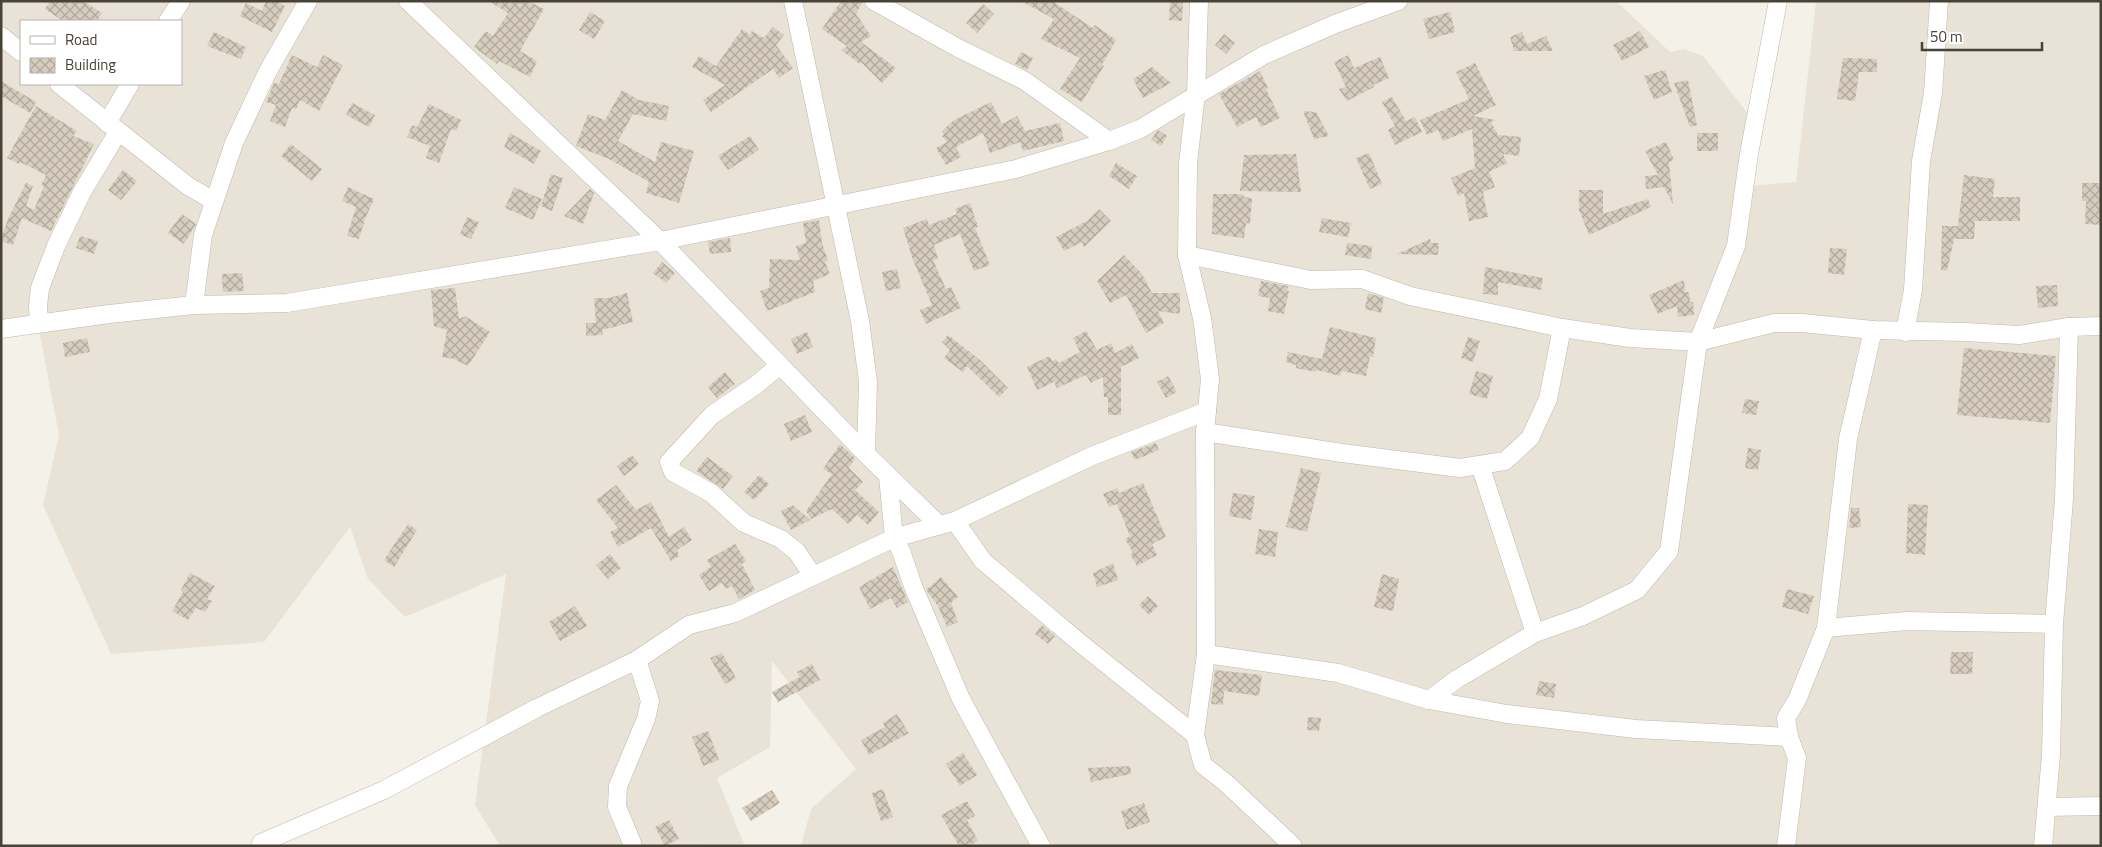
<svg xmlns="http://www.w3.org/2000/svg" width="2102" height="847" viewBox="0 0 2102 847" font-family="'Titillium Web',sans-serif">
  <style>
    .residential { fill: #e8e3d6; fill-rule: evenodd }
    .building { fill: url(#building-cross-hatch) }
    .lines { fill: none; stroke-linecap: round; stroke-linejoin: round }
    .minor-casing { stroke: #c0b9ab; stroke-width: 19 }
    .minor { stroke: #fff; stroke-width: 18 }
  </style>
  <defs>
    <pattern id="building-cross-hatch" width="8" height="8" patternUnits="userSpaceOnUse" patternTransform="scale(1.25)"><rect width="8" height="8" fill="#d6cdbe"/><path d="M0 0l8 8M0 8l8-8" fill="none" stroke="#b0a89b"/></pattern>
  </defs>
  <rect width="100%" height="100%" fill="#f4f1e8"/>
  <path class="residential" d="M1,1H1616L1670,52L1684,49L1703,56L1749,115L1737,187L1796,182L1816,1H2101V846H801L811,809L856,769L772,661L770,747L717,778L744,844L500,846L475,805L506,574L405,617L368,579L350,527L264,642L111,654L43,505L59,435L38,325L1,332ZM21,21H181V84H21Z"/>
  <g class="building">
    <path d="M50,1H83L102,13L97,21H63L45,9Z"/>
    <path d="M266,1H276L285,6L272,32L240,16L246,3L262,11Z"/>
    <path d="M489,1H528L544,9L520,51L537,61L530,77L499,61L497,64L474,47L486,31L493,36L508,13Z"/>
    <path d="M841,1H863L856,14L871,36L861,42L896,68L882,83L861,62L860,64L841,50L847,46L822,29Z"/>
    <path d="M1021,1H1052L1093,28L1095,25L1116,40L1102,65L1104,66L1082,102L1060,89L1080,58L1041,39L1054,19Z"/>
    <path d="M1170,1H1183L1182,21L1169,20Z"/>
    <path d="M983,4L994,14L977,33L966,23Z"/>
    <path d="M590,12L605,21L594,39L579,30Z"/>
    <path d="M1450,12L1455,32L1429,39L1423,19Z"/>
    <path d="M773,27L784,35L776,45L793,68L779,78L773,69L711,112L703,100L725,85L692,67L699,56L716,66L742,29L750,35L752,31L764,38Z"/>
    <path d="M1640,31L1649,47L1622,61L1613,45Z"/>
    <path d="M214,32L246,47L241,59L207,46Z"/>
    <path d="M1522,32L1527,44L1546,36L1553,51H1511L1514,50L1510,37Z"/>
    <path d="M1224,34L1235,43L1226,54L1215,45Z"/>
    <path d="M1021,52L1033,58L1027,70L1015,64Z"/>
    <path d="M292,55L317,67L323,55L343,65L319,111L300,100L296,109L292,108L285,127L270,121L276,105L266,102L274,83L279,84Z"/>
    <path d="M1348,55L1354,68L1380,57L1389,78L1373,85L1374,87L1347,101L1339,89L1346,87L1334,62Z"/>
    <path d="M1843,58L1877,59V72H1859L1855,101L1837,99Z"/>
    <path d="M1475,63L1496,105L1473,116L1496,120L1491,122L1498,135L1521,137L1519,156L1503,154L1507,163L1489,172L1495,187L1483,192L1488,217L1469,221L1464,193L1458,196L1451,178L1475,168L1472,129L1443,141L1438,130L1427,135L1420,120L1469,99L1456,72Z"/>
    <path d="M1152,67L1171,83L1143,98L1133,79Z"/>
    <path d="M1665,70L1672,92L1654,100L1644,76Z"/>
    <path d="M1260,71L1268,88L1266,89L1280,118L1261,127L1256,117L1237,127L1219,94Z"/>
    <path d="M1688,80L1697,125L1690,127L1674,83Z"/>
    <path d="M1,81L36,102L30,113L1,96Z"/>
    <path d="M622,90L639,100L669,106L666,121L633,114L618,141L655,162L661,142L694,151L679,203L646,193L649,182L609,159L576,146L588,114L605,120Z"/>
    <path d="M1392,97L1406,121L1415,117L1422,132L1395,145L1388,130L1395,126L1382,102Z"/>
    <path d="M991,102L1002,124L1017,116L1025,131L1060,123L1064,141L1023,151L1020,142L990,153L983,133L956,147L961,157L946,165L936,148L947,142L942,136L944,134L942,131L954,120Z"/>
    <path d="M352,103L375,115L369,127L346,115Z"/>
    <path d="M429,104L461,120L456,131L451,129L439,163L426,158L430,146L407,137L412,125L417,127Z"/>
    <path d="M36,106L77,131L73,136L94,144L57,219L55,218L56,221L51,231L22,218L13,245L1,241V239L8,219L26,183L33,186L26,206L34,210L44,186L41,185L46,175L20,162L19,164L7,158Z"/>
    <path d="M1303,111L1316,112L1329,136L1314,139Z"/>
    <path d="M1158,130L1167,136L1161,146L1151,140Z"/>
    <path d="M510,133L541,151L534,164L504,147Z"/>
    <rect x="1697" y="133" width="21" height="18"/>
    <path d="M750,136L759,150L728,170L718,156Z"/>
    <path d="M1666,142L1674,160L1669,162L1673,204L1664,187L1646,189L1645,176L1658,175L1645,151Z"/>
    <path d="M291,144L322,169L312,181L281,156Z"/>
    <path d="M1369,153L1382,184L1370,189L1356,158Z"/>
    <path d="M1296,154L1301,192L1240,191L1244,155Z"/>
    <path d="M1116,163L1137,176L1129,189L1109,176Z"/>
    <path d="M123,170L137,181L121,200L108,190Z"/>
    <path d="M551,174L563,178L552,211L541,206Z"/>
    <path d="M1964,175L1995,179L1993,197H2020V221H1975L1974,239H1954L1947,271L1941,270L1942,226H1958Z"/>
    <path d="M2082,183H2101V225L2085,224L2086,201H2082Z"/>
    <path d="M348,187L374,199L365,219L359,239L347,236L356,207L342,201Z"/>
    <path d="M514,187L542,199L533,220L505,208Z"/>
    <path d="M590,189L594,193L583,224L564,216Z"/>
    <path d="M1579,190H1603V214L1648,199L1651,207L1589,235L1579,210Z"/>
    <path d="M1213,194H1243V196L1252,199L1250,224L1246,223L1244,238L1212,234Z"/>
    <path d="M970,203L978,227L975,228L990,265L974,271L960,234L934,245L938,259L933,260L946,289L951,287L961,308L926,324L920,310L932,305L913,260L903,228L927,219L929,225L957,214L955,209Z"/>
    <path d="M1099,209L1111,221L1084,247L1082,242L1064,251L1056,237L1087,221Z"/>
    <path d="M182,214L196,224L184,244L168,233Z"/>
    <path d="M467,217L479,222L471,239L460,234Z"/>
    <path d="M1322,218L1351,223L1348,237L1319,232Z"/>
    <path d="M819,220L822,243L828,261L825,262L830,274L813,281L815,292L767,311L760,291L769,288L770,259L800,260L796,246L806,243L803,223Z"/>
    <path d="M80,236L98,241L94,254L76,248Z"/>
    <path d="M730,238L731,252L710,254L708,242Z"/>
    <path d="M1430,239L1431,243H1439L1438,255L1397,254Z"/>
    <path d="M1347,243L1372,246L1371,259L1345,255Z"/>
    <path d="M1830,248L1847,249L1844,275L1828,273Z"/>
    <path d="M1124,255L1142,274L1152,293H1180V314L1158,311L1164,323L1146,333L1126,295L1110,303L1097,281Z"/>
    <path d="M662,262L675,273L666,283L653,273Z"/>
    <path d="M1485,267L1543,278L1541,290L1498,282V295L1483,294Z"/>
    <path d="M897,269L901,288L886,291L882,272Z"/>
    <path d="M242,273L244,291L223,292L222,274Z"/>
    <path d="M1684,280L1685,292H1689L1690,302H1693L1694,315L1678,317L1677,306L1658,314L1649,295Z"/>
    <path d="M1261,281L1288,286L1287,290L1289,291L1284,314L1268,311L1270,298L1258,296Z"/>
    <path d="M2057,285L2058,306L2038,308L2036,286Z"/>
    <path d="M455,288L459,319L465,316L490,332L468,366L454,359L442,357L447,330L434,326L431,290Z"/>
    <path d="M627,293L633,322L602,330L603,335L586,336V323H596L594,298H609Z"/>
    <path d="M1368,293L1384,298L1381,313L1365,309Z"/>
    <path d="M1330,327L1376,338L1373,357L1370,356L1366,376L1341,371L1340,376L1317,370L1316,372L1296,368V365L1286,362L1288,352L1322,359Z"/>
    <path d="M1086,331L1097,350L1111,343L1115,353L1132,344L1139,358L1121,367V415H1108V397H1104L1103,377L1091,383L1086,375L1057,388L1054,382L1037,390L1027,367L1047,357H1050L1052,361L1056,359L1059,363L1080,352L1073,338Z"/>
    <path d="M807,332L813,347L797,354L791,339Z"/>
    <path d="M948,335L980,360L1008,388L999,397L967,366L963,372L944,358L950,350L942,342Z"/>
    <path d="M1468,337L1480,341L1473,362L1461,358Z"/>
    <path d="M87,338L90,352L65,357L63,343Z"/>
    <path d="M1964,348L2056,356L2050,423L1957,415Z"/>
    <path d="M1476,371L1493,376L1487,399L1469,394Z"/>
    <path d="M725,372L735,384L717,398L708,387Z"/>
    <path d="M1168,376L1177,392L1166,398L1157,382Z"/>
    <path d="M1745,399L1759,401L1756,415L1742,413Z"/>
    <path d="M805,415L812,432L791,441L784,424Z"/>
    <path d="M1156,443L1159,450L1135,460L1131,452Z"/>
    <path d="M840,444L855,458L849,468L863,482L855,490L879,512L868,525L857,515L848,524L832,509L811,519L806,511L832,474L823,469Z"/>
    <path d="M1748,448L1761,450L1758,470L1745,468Z"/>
    <path d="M632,455L639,464L624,476L617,466Z"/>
    <path d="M707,457L733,476L723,489L696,471Z"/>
    <path d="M1301,468L1321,473L1307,532L1286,527Z"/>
    <path d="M759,475L769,484L754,500L744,492Z"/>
    <path d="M1143,483L1166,537L1152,544L1157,555L1137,566L1130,554L1133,553L1125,539L1130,536L1117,504L1109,507L1103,494L1117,488L1119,493Z"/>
    <path d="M616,485L636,510L651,502L669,537L684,527L692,540L677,550L679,556L671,561L651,528L618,547L610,532L618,528L596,500Z"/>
    <path d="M1233,493L1255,496L1251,520L1229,516Z"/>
    <path d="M1908,504L1928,505L1925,555L1906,553Z"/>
    <path d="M793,505L810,520L791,530L781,511Z"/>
    <path d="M1851,508H1859L1861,527L1849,528Z"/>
    <path d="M408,524L417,530L394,567L384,560Z"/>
    <path d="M1259,529L1278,532L1275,557L1255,554Z"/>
    <path d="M735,544L746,561L742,564L755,590L739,599L732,586L726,589L722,583L709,591L699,575L711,567L707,560Z"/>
    <path d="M610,554L621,568L608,579L596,565Z"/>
    <path d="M1113,563L1118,580L1097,587L1093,573Z"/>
    <path d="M893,567L908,602L897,608L891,598L870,609L859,587Z"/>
    <path d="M190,573L215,586L207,599L212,601L205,612L196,608L188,620L172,611L183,592L181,590Z"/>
    <path d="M1382,574L1399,579L1393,611L1374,607Z"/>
    <path d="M941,577L958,597L951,603L958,622L947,627L938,606L926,590Z"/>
    <path d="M1787,589L1814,596L1808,614L1782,607Z"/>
    <path d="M1148,596L1158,606L1149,615L1139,605Z"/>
    <path d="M575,606L587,626L560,641L549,622Z"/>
    <path d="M1042,625L1055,636L1048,644L1035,634Z"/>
    <path d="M1951,652H1973L1972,674H1950Z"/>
    <path d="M722,653L736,678L725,684L710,658Z"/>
    <path d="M812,664L820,680L778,702L772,692L800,677L797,672Z"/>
    <path d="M1215,670L1262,675L1259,696L1224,691L1223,705L1211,704Z"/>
    <path d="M1539,681L1556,684L1554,698L1536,695Z"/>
    <path d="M897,714L909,733L869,755L861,740L885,727L883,723Z"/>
    <path d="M1308,717L1321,718L1319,731L1307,730Z"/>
    <path d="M708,731L719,760L703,766L692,737Z"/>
    <path d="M963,753L977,775L960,786L946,764Z"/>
    <path d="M1130,766L1131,774L1091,782L1088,768Z"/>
    <path d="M883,789L893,817L881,821L872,793Z"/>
    <path d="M772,790L780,803L751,821L742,808Z"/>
    <path d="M967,801L975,816L967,820L978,841L968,846H959L941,815Z"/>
    <path d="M1144,803L1150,822L1127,830L1121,811Z"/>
    <path d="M669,820L679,839L665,846L655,827Z"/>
  </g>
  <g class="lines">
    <g class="minor-casing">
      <g id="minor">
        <path d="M408,1L660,241L866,454L939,525"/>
        <path d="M793,1L860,321L868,382L866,454"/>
        <path d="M874,1L958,48L1025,81L1109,141"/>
        <path d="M1199,1L1196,94L1188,163L1187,255L1202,318L1210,379L1205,432L1206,654L1195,735L1203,765L1226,783L1293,846"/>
        <path d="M168,21L181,1"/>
        <path d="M1,36L21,52"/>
        <path d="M59,84L188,186L214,201"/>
        <path d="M107,123L130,84"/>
        <path d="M1187,255L1311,280L1362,279L1410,296L1562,328L1630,338L1698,342L1774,323H1802L1873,330L1966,332L2019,335L2069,327L2101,326"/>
        <path d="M194,305L203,235L234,143L268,71L308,1"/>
        <path d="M39,323L38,306L40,288L56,246L82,192L118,132"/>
        <path d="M1,329L109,314L194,305L287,303L660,241L1016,169L1109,141L1140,129L1264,55L1335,24L1398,1"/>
        <path d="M1905,332L1913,290L1921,161L1933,93L1939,1"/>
        <path d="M780,365L756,385L712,415L669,462L673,472L711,493L744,523L781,539L797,552L813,576"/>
        <path d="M1205,432L1342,453L1460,468L1505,461L1530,438L1548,399L1562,328"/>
        <path d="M1480,465L1535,633"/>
        <path d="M888,476L894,538L901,551L913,586L961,699L1041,846"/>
        <path d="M955,521L983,561L1080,643L1195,735"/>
        <path d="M1826,628L1907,621L2054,624"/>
        <path d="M1206,654L1338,673L1429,700L1457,679L1535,633L1583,616L1637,590L1669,551L1698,342L1736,246L1749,154L1778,1"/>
        <path d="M1429,700L1507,714L1636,729L1789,737"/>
        <path d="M2047,807L2101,806"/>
        <path d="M261,843L384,790L537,708L637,660L689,625L735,613L894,538L955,521L1092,456L1207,411"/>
        <path d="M632,843L617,807L618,786L646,719L650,701L637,660"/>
        <path d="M1786,846L1797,758L1789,737L1786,718L1797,700L1826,628L1848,439L1873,330"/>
        <path d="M2043,846L2051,755L2054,624L2064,499L2069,327"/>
      </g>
    </g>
    <use href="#minor" class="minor"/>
  </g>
  <rect width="2102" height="847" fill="none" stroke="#484237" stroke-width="5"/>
  <rect x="20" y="20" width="162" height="65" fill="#ffffff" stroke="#b6b3af"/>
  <rect x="30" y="36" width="25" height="8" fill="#ffffff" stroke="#b6b3af"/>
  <text x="65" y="45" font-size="15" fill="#484237">Road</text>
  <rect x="30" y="58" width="25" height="15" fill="url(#building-cross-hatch)" stroke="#b6b3af"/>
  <text x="65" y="70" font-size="15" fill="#484237">Building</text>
  <path d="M1922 42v8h120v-8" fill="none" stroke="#484237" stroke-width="2.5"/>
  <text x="1930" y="42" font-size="15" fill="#484237" stroke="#ffffff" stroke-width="4" paint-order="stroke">50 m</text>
</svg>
